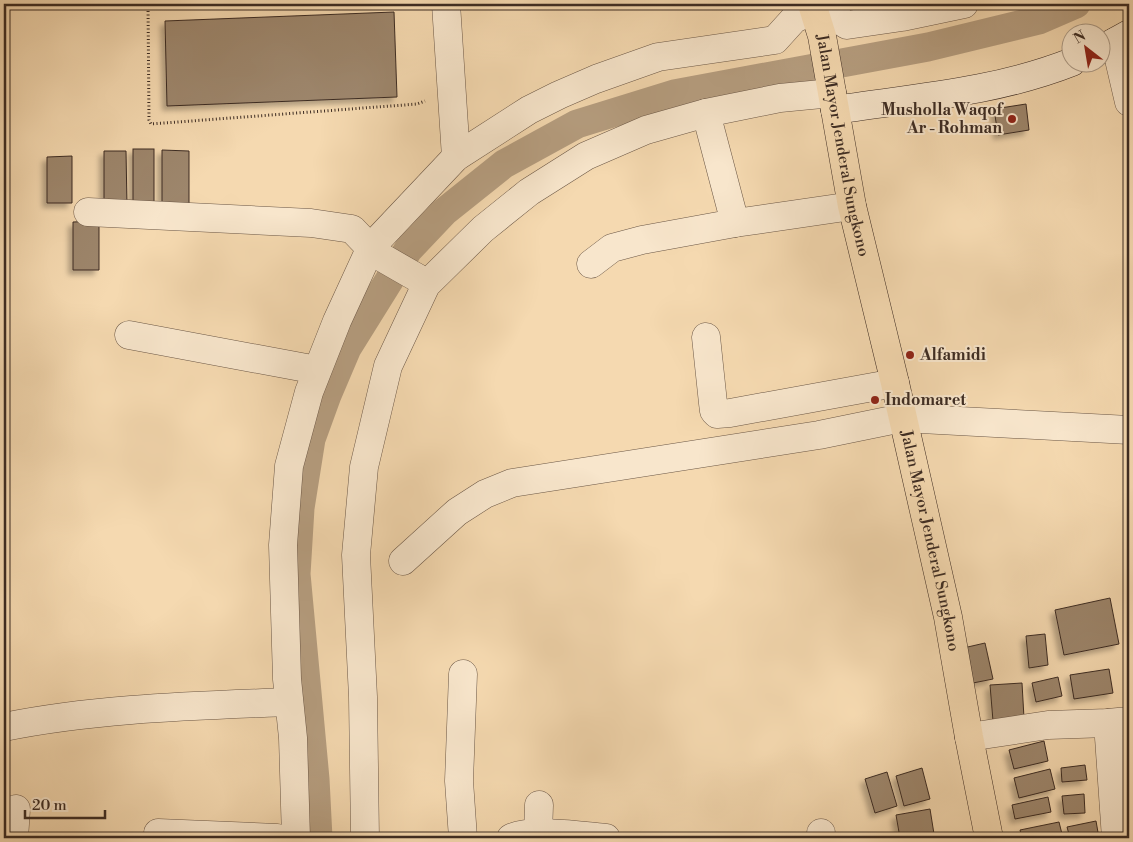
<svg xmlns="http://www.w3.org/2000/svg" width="1133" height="842" viewBox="0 0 1133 842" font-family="'Libre Bodoni',serif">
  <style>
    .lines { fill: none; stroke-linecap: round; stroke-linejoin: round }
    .canal { stroke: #b69e80; stroke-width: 29 }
    .building { fill: #9d866c; stroke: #3d2c23; filter: url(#shadow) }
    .street-casing { stroke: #6b5746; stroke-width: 29 }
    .secondary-casing { stroke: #3d2c23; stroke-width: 29 }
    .primary-casing { stroke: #3d2c23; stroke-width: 29 }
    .path { stroke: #3d2c23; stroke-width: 3; stroke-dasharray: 1 2.5; stroke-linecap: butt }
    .street { stroke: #f8e6cc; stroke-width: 28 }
    .secondary { stroke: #f8e6cc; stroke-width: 28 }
    .primary { stroke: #f5d9b0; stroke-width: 28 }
    .poi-dot { fill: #8f2418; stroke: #f8e6cc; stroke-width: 2 }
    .labels { text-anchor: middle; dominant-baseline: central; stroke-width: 4; stroke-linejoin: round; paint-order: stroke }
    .poi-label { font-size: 16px; font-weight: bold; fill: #3d2c23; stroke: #f8e6cc; text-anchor: start }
    .street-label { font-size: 16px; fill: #3d2c23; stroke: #f8e6cc }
  </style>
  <defs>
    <filter id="shadow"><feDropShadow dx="-4.5" dy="4.5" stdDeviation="2.5" flood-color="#0004"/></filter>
  </defs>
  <rect width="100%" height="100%" fill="#f5d9b0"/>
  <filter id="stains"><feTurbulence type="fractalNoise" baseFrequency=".004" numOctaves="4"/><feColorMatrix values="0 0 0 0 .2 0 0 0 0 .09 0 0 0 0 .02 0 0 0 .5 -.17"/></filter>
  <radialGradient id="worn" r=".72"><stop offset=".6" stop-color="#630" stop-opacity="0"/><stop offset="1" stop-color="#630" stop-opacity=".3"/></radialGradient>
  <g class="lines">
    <path class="canal" d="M318,838L315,779L296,574L300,508L311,439L327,395L347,348L408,250L444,212L504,164L577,124L674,94L928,47L1039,20L1076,4"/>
  </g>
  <g class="building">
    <path d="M394,12L397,97L167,106L165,21Z"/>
    <path d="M1026,104L1029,130L998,135L994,109Z"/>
    <rect x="133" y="149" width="21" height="59"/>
    <path d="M162,150L189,151V208H162Z"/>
    <path d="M104,151H126L127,206H104Z"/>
    <path d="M72,156V203H47V157Z"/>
    <path d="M99,221V270H73V222Z"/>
    <path d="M1110,598L1119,644L1064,655L1055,610Z"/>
    <path d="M1045,634L1048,665L1029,668L1026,636Z"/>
    <path d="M985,643L993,679L968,684L959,649Z"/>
    <path d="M1109,669L1113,693L1074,699L1070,675Z"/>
    <path d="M1058,677L1062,696L1036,702L1032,683Z"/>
    <path d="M1022,683L1024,718L993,721L990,685Z"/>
    <path d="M1044,741L1048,761L1014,769L1009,750Z"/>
    <path d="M1085,765L1087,780L1062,782L1061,768Z"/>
    <path d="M922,768L930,799L904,806L896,776Z"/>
    <path d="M1050,769L1055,789L1019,798L1014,778Z"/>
    <path d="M887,772L897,806L875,813L865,779Z"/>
    <path d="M1084,794L1085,813L1064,814L1062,796Z"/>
    <path d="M1048,797L1051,812L1015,819L1012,805Z"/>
    <path d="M930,809L934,834L900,838L896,815Z"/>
    <path d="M1096,821L1099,838H1070L1067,827Z"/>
    <path d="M1059,822L1063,838H1022L1020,830Z"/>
  </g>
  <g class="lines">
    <g class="street-casing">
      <g id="street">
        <path d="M446,4L456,157"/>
        <path d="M1115,42L1129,102"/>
        <path d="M88,212L311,223L352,229L376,254L416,277L426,285"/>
        <path d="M735,223L852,206"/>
        <path d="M591,264L612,248L642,240L735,223L706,113"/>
        <path d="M129,335L317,370"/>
        <path d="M706,337L713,403L714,411L717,414L730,413L895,383"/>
        <path d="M403,561L457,512L485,494L512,483L819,435L902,418L1129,430"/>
        <path d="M463,674L459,781L463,838"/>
        <path d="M1108,723L1116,838"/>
        <path d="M4,727C98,708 194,706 289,702"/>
        <path d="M969,737L1048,725L1108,723L1129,721"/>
        <path d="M158,833L277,838"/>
        <path d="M821,833V838"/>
        <path d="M538,834L539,805"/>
        <path d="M14,838L16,809"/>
        <path d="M296,838L293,738L287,679L283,545L289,466L309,392L337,321L371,247L456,157L529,110L559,95L596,79L658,57L775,40L794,19L814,10L827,12L847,25L902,17L964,4"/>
        <path d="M365,838L363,697L356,555L364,467L388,366L426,285L483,229L529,192L586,156L646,130L706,113L780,98L832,93"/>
        <path d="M511,838C531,828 584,836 606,838"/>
      </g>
    </g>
    <g class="secondary-casing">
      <g id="secondary">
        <path d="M1100,50L1129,34"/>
        <path d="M835,110C914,98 996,92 1072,62"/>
      </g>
    </g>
    <g class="primary-casing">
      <g id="primary">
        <path id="s1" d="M812,4L822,36L852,206L895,383L948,617L969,737L989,838"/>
      </g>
    </g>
    <g class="path">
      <path d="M148,4L149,120L151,124L417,104L425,101"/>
      <path d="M331,838H340"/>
    </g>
    <use href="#street" class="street"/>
    <use href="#secondary" class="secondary"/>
    <use href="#primary" class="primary"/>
  </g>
  <g class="poi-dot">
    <circle cx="1012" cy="119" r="5"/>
    <circle cx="910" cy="355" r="5"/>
    <circle cx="875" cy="400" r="5"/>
  </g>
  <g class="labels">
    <g class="poi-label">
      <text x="1002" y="110" text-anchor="end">Musholla Waqof<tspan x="1002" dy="18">Ar - Rohman</tspan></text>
      <text x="920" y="355">Alfamidi</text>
      <text x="885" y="400">Indomaret</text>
    </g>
    <g class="street-label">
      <text stroke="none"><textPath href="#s1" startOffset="145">Jalan Mayor Jenderal Sungkono</textPath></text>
      <text stroke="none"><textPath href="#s1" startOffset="550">Jalan Mayor Jenderal Sungkono</textPath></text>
    </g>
  </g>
  <rect width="1133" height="842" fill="none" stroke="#f5d9b0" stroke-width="20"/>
  <rect x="5" y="5" width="1123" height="832" fill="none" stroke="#3d2c23" stroke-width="2.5"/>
  <rect x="10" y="10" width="1113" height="822" fill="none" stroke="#3d2c23"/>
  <g transform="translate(1086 48) rotate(329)"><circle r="24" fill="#f8e6cc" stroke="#ad9c88"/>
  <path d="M0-4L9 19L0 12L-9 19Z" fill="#8f2418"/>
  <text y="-8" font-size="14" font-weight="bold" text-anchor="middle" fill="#3d2c23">N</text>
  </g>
  <path d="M25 810v8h80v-8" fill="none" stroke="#3d2c23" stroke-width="2.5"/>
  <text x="32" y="810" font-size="15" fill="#3d2c23" stroke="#f8e6cc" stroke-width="4" paint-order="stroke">20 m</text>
  <rect width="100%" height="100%" filter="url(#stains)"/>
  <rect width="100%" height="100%" fill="url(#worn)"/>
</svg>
